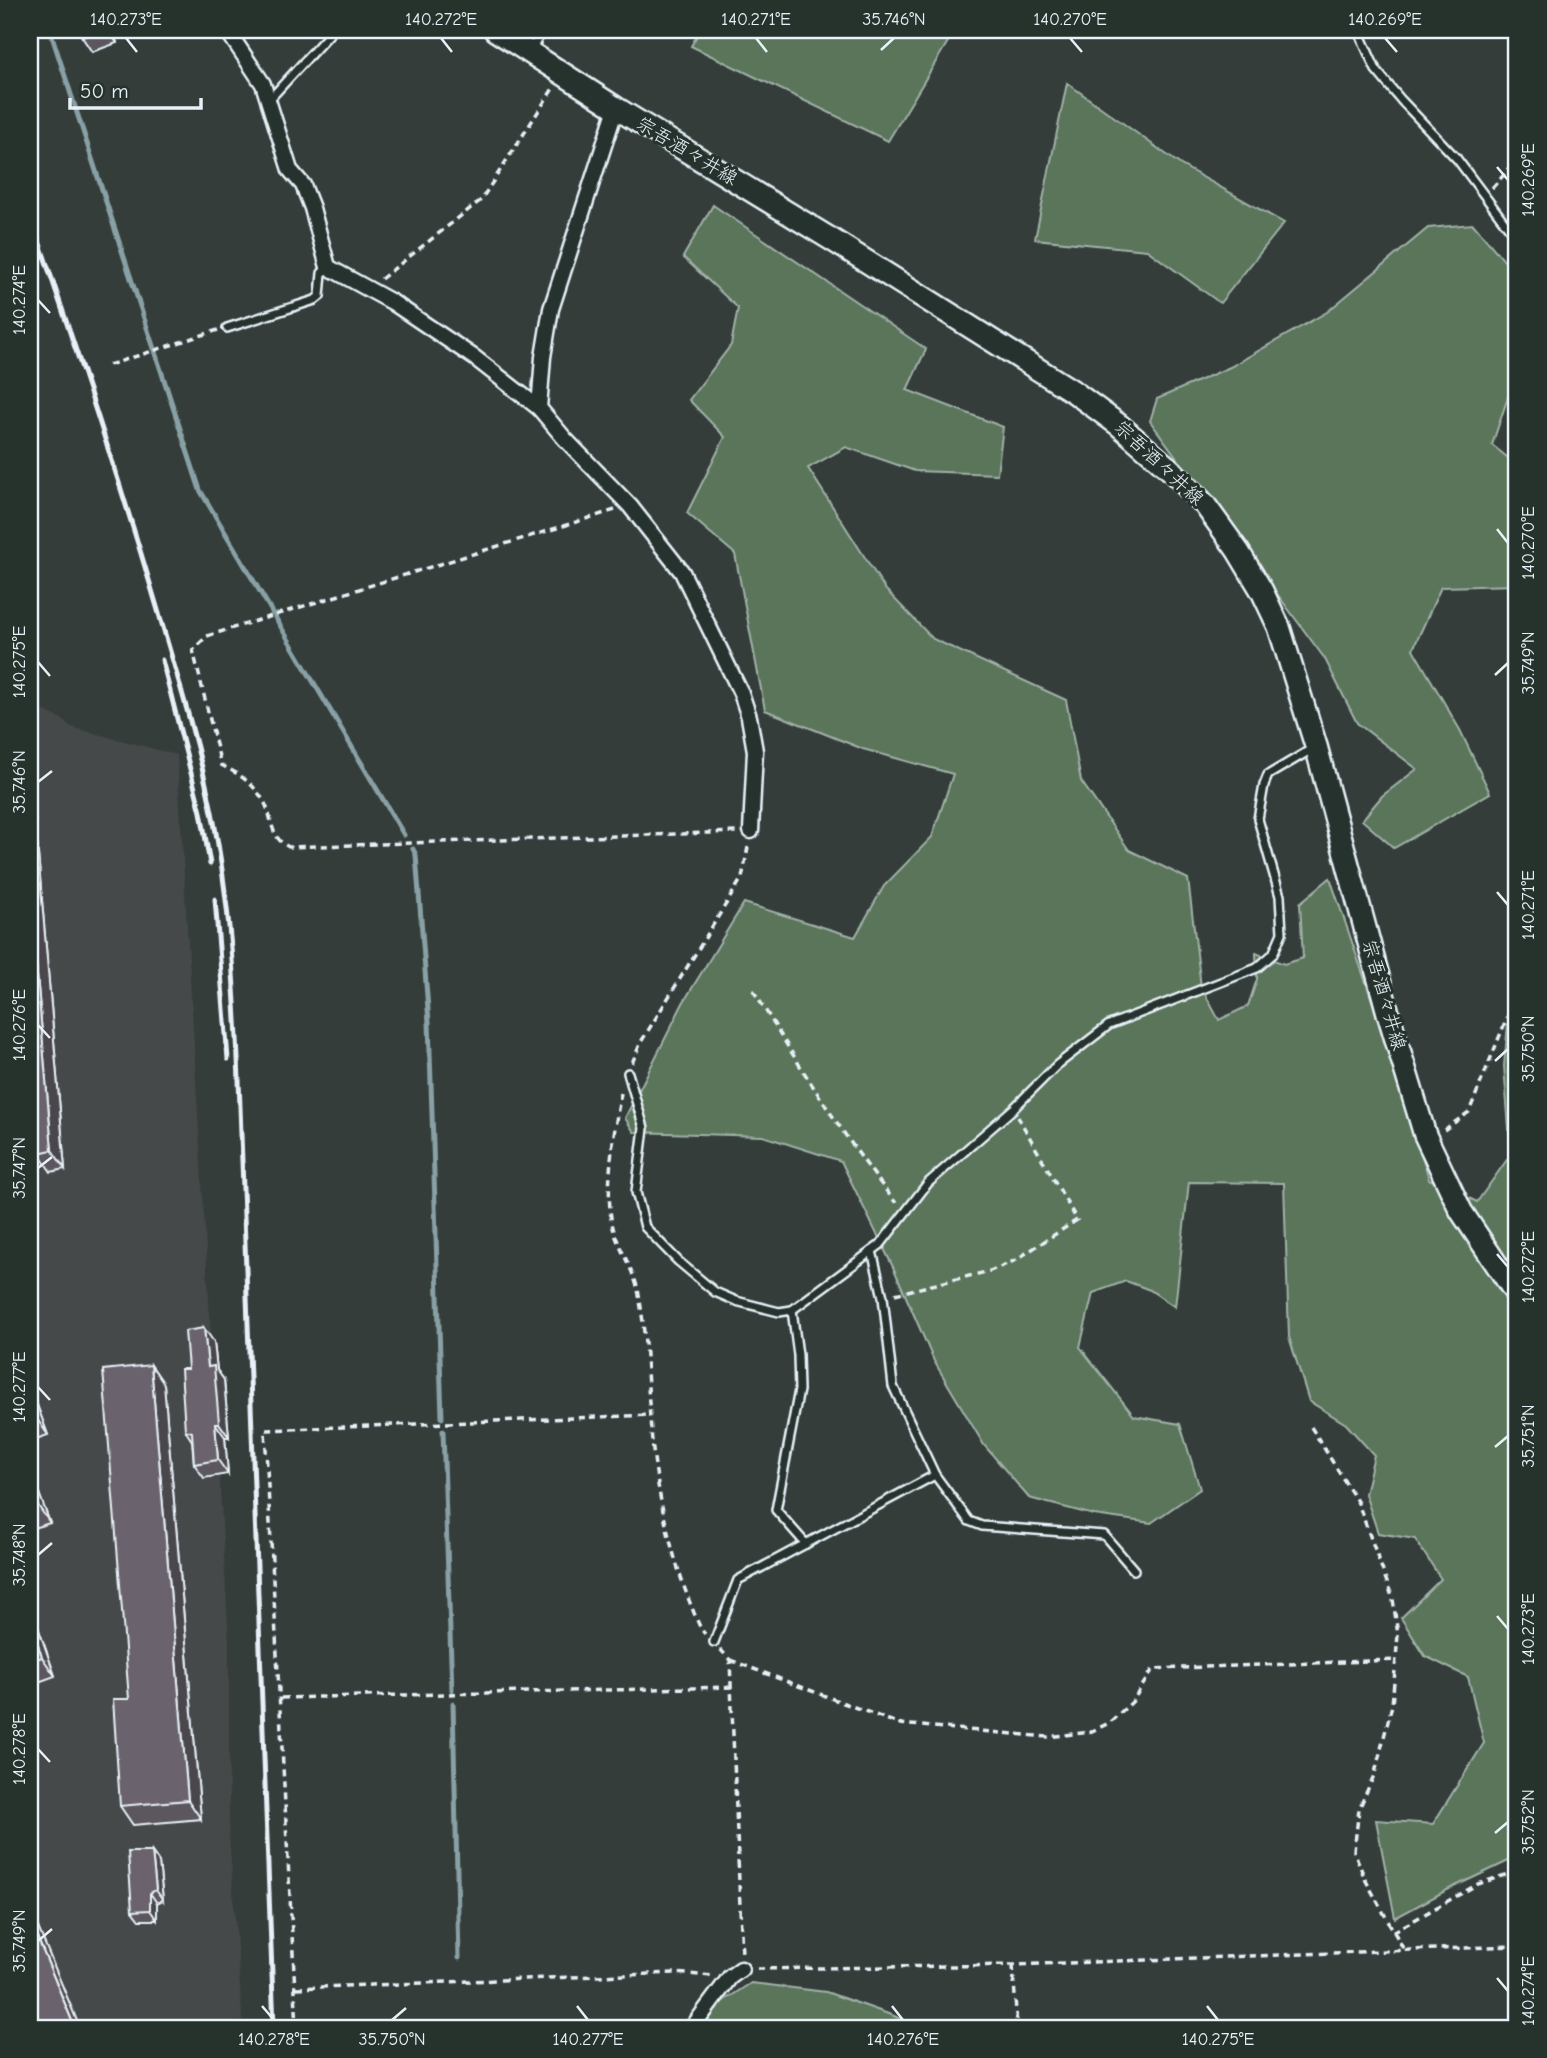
<svg xmlns="http://www.w3.org/2000/svg" width="1547" height="2058" viewBox="0 0 1547 2058" font-family="'Comic Neue','Klee One',sans-serif">
  <style>
    .built { fill: #444949 }
    .green { fill: #5a745a; stroke: #a1b2a9; stroke-width: 2 }
    .lines { fill: none; stroke-linecap: round; stroke-linejoin: round }
    .stream { stroke: #89a1a6; stroke-width: 5 }
    .lane-casing { stroke: #e8f1f8; stroke-width: 12 }
    .street-casing { stroke: #e8f1f8; stroke-width: 19 }
    .secondary-casing { stroke: #e8f1f8; stroke-width: 26 }
    .path { stroke: #e8f1f8; stroke-width: 3.5; stroke-dasharray: 7 5; stroke-linecap: butt }
    .lane { stroke: #26332d; stroke-width: 7 }
    .street { stroke: #26332d; stroke-width: 14 }
    .secondary { stroke: #26332d; stroke-width: 21 }
    .rail { stroke: #e8f1f8; stroke-width: 5 }
    .wall { fill: #5b565e; stroke: #e8f1f8; stroke-width: 2 }
    .shaded-wall { fill: #4a464c; stroke: #e8f1f8; stroke-width: 2 }
    .building { fill: #6a646d; stroke: #e8f1f8; stroke-width: 2 }
    .ticks { fill: none; stroke: #e8f1f8; stroke-width: 2.5 }
    .labels { text-anchor: middle; dominant-baseline: central; stroke-width: 6; stroke-linejoin: round; paint-order: stroke }
    .street-label { font-size: 19px; fill: #e8f1f8; stroke: #26332d }
    .neatline { fill: none; stroke: #e8f1f8; stroke-width: 2.5 }
    .ticks-label { font-size: 18px; text-anchor: middle; fill: #e8f1f8 }
  </style>
  <rect width="100%" height="100%" fill="#343d3a"/>
  <filter id="ink" filterUnits="userSpaceOnUse"><feTurbulence type="fractalNoise" baseFrequency=".0143" numOctaves="2"/><feDisplacementMap in="SourceGraphic" scale="14" xChannelSelector="R" yChannelSelector="G"/><feConvolveMatrix kernelMatrix="1 2 1 2 8 2 1 2 1" color-interpolation-filters="sRGB"/></filter>
  <g filter="url(#ink)">
    <path class="built" d="M30,704L62,719L71,727L177,755L229,1641V1835L243,2028H30Z"/>
    <g class="green">
      <path d="M700,30H955L888,141L691,46Z"/>
      <path d="M1067,83L1181,165L1284,223L1220,303L1147,250L1035,239Z"/>
      <path d="M713,205L926,349L907,390L1003,427L997,474L915,471L846,447L808,468L885,589L933,639L1066,700L1081,781L1129,850L1188,879L1201,987L1219,1020L1248,1006L1257,979L1256,953L1284,964L1303,958L1300,903L1330,878L1398,1076L1429,1179L1477,1202L1511,1154L1504,1066L1512,981L1517,974V1857L1445,1891L1395,1918L1376,1820L1433,1824L1484,1743L1468,1677L1425,1656L1401,1618L1441,1579L1415,1539L1378,1533L1365,1494L1374,1455L1346,1424L1309,1401L1289,1337L1284,1183L1189,1182L1175,1307L1150,1290L1126,1281L1093,1293L1080,1347L1134,1416L1180,1424L1200,1489L1151,1523L1094,1515L1029,1498L984,1445L934,1361L894,1269L841,1161L763,1136L634,1132L625,1118L683,1003L744,903L855,937L884,886L932,837L953,774L863,749L765,710L735,554L687,513L725,437L689,400L731,345L738,308L683,257Z"/>
      <path d="M1473,224L1517,276V370L1492,445L1517,465V585L1441,587L1413,649L1460,730L1490,793L1394,848L1362,820L1382,796L1417,769L1357,723L1325,659L1150,421L1157,399L1230,367L1327,312L1428,228Z"/>
      <path d="M751,1983L826,1992L894,2016L921,2028H697L708,2011Z"/>
    </g>
    <g class="lines">
      <g class="stream">
        <path d="M50,30L200,490L404,835"/>
        <path d="M413,849L416,855L429,1022L442,1418"/>
        <path d="M443,1431L452,1690"/>
        <path d="M453,1703L459,1958"/>
      </g>
      <g class="lane-casing">
        <g id="lane">
          <path d="M1358,30L1376,70L1401,100L1457,159L1517,239"/>
          <path d="M531,50L543,30"/>
          <path d="M268,101L333,30"/>
          <path d="M227,328L315,300L320,296L322,273L328,267"/>
          <path d="M628,1073L644,1128L636,1192L645,1227L678,1261L715,1292L736,1301L779,1312L792,1310L880,1245L928,1183L1013,1109L1057,1065L1109,1025L1257,968L1273,954L1282,933L1280,896L1258,819L1264,785L1268,775L1312,749"/>
          <path d="M872,1251L883,1297L893,1386L935,1475L969,1521L982,1526L1104,1535L1134,1570"/>
          <path d="M792,1310L798,1355L799,1390L776,1510L806,1544"/>
          <path d="M714,1642L738,1580L935,1475"/>
        </g>
      </g>
      <g class="street-casing">
        <g id="street">
          <path d="M227,30L263,84L290,170L303,185L312,208L328,267L392,302L475,358L539,408L565,439L630,506L682,572L741,693L749,717L755,751L751,831"/>
          <path d="M539,408L543,357L551,309L616,108"/>
          <path d="M692,2028L730,1977L741,1969"/>
        </g>
      </g>
      <g class="secondary-casing">
        <path id="secondary" d="M495,30L616,108L834,241L1074,392L1119,425L1172,471L1205,505L1238,551L1262,591L1279,627L1316,746L1388,1013L1425,1135L1461,1211L1517,1295"/>
      </g>
      <g class="path">
        <path d="M1492,188L1517,160"/>
        <path d="M381,279L481,200L554,87"/>
        <path d="M109,365L218,330"/>
        <path d="M615,510L207,636L193,650L221,765C238,773 253,783 263,800C274,817 268,837 289,847L738,832"/>
        <path d="M753,990C798,1063 842,1136 896,1203"/>
        <path d="M632,1063L641,1042L742,878L748,847"/>
        <path d="M621,1093C614,1129 603,1196 614,1231C621,1253 635,1272 639,1295C648,1346 647,1399 653,1450C660,1510 676,1574 701,1629L705,1634"/>
        <path d="M1444,1130L1469,1112L1517,993"/>
        <path d="M895,1294L990,1271L1014,1261L1077,1220L1018,1117"/>
        <path d="M1311,1427L1358,1503L1393,1599L1398,1635L1392,1705L1375,1773L1359,1809L1354,1851L1365,1879L1404,1950"/>
        <path d="M720,1649L730,1660L742,1956"/>
        <path d="M730,1660L899,1724L1048,1737L1090,1732L1109,1723L1132,1702L1153,1669L1396,1660"/>
        <path d="M281,1698L732,1687"/>
        <path d="M1393,1932L1478,1884L1517,1871"/>
        <path d="M1013,1965L1017,2028"/>
        <path d="M757,1969L1013,1965L1517,1946"/>
        <path d="M296,1988L674,1973L713,1976"/>
        <path d="M297,2028L265,1430L650,1415"/>
      </g>
      <use href="#lane" class="lane"/>
      <use href="#street" class="street"/>
      <use href="#secondary" class="secondary"/>
      <g class="rail">
        <path d="M30,215C75,345 118,475 157,607C177,675 198,743 212,812C230,900 235,990 239,1080L274,2028"/>
        <path d="M162,660L201,812L210,864"/>
        <path d="M215,899L228,1059"/>
      </g>
    </g>
    <g class="wall">
      <path d="M79,30H113L117,43L92,52L82,37Z"/>
      <path d="M30,760L65,1169L51,1172L38,1153L30,1061Z"/>
      <path d="M214,1342L217,1370L224,1380L229,1437H225L228,1474L204,1478L194,1464L192,1441L185,1430L188,1369Z"/>
      <path d="M151,1365L164,1384L201,1819L133,1825L120,1806L129,1699Z"/>
      <path d="M30,1386L48,1435L30,1441Z"/>
      <path d="M30,1469L50,1523L30,1529Z"/>
      <path d="M30,1604L55,1676L30,1685Z"/>
      <path d="M152,1852L159,1862L163,1900L157,1903V1920H139L132,1911Z"/>
    </g>
    <g class="shaded-wall">
      <path d="M108,30H113L117,43Z"/>
      <path d="M30,760L65,1169L52,1150L30,893Z"/>
      <path d="M204,1328L214,1342L217,1370L224,1380L229,1437L219,1423L208,1367Z"/>
      <path d="M151,1365L164,1384L201,1819L188,1800Z"/>
      <path d="M30,1386L48,1435L35,1416L30,1401Z"/>
      <path d="M215,1423L225,1437L228,1474L218,1460Z"/>
      <path d="M30,1469L50,1523L37,1504L30,1485Z"/>
      <path d="M30,1604L55,1676L42,1657L30,1622Z"/>
      <path d="M152,1852L159,1862L163,1900L156,1890Z"/>
      <path d="M150,1893L157,1903V1920L150,1910Z"/>
      <path d="M30,1908L80,2028H75L30,1920Z"/>
    </g>
    <g class="building">
      <path d="M79,30H103L82,37Z"/>
      <path d="M30,893L52,1150L38,1153L30,1061Z"/>
      <path d="M204,1328L208,1367L214,1366L219,1423H215L218,1460L194,1464L192,1432L185,1430L181,1369H188L185,1331Z"/>
      <path d="M151,1365L188,1800L120,1806L113,1699H129L103,1370Z"/>
      <path d="M30,1401L35,1416L30,1418Z"/>
      <path d="M30,1485L37,1504L30,1507Z"/>
      <path d="M30,1622L42,1657L30,1662Z"/>
      <path d="M128,1852H152L156,1890L150,1893V1910L132,1911Z"/>
      <path d="M30,1920L75,2028H30Z"/>
    </g>
  </g>
  <path class="ticks" d="M126,38L137,52M441,38L452,52M756,38L767,52M1070,38L1082,52M1385,38L1397,52M881,50L894,38M1497,167L1508,180M38,300L50,313M1497,529L1508,543M38,662L50,676M1495,675L1508,663M38,782L52,771M1497,892L1508,905M38,1025L50,1038M1495,1061L1508,1049M38,1168L52,1157M1497,1254L1508,1267M38,1387L50,1400M1495,1447L1508,1436M38,1555L52,1543M1497,1616L1508,1629M38,1749L50,1762M1495,1833L1508,1822M38,1941L52,1929M1497,1978L1508,1991M262,2006L274,2020M577,2006L588,2020M892,2006L903,2020M1207,2006L1218,2020M392,2020L406,2008"/>
  <g class="labels">
    <g class="street-label">
      <text transform="translate(687 151) rotate(31)">宗吾酒々井線</text>
      <text transform="translate(1159 463) rotate(43)">宗吾酒々井線</text>
      <text transform="translate(1384 995) rotate(74)">宗吾酒々井線</text>
    </g>
  </g>
  <rect width="1547" height="2058" fill="none" stroke="#26332d" stroke-width="77"/>
  <path d="M70 98v10h131v-10" fill="none" stroke="#e8f1f8" stroke-width="3.5"/>
  <text x="80" y="98" font-size="21" fill="#e8f1f8" stroke="#26332d" stroke-width="5" paint-order="stroke">50 m</text>
  <rect x="38" y="38" width="1470" height="1982" class="neatline"/>
  <g class="ticks-label">
    <text x="126" y="25">140.273°E</text>
    <text x="441" y="25">140.272°E</text>
    <text x="756" y="25">140.271°E</text>
    <text x="894" y="25">35.746°N</text>
    <text x="1070" y="25">140.270°E</text>
    <text x="1385" y="25">140.269°E</text>
    <text transform="translate(1528 180) rotate(-90)" y="6">140.269°E</text>
    <text transform="translate(19 300) rotate(-90)" y="6">140.274°E</text>
    <text transform="translate(1528 543) rotate(-90)" y="6">140.270°E</text>
    <text transform="translate(19 662) rotate(-90)" y="6">140.275°E</text>
    <text transform="translate(1528 663) rotate(-90)" y="6">35.749°N</text>
    <text transform="translate(19 782) rotate(-90)" y="6">35.746°N</text>
    <text transform="translate(1528 905) rotate(-90)" y="6">140.271°E</text>
    <text transform="translate(19 1025) rotate(-90)" y="6">140.276°E</text>
    <text transform="translate(1528 1049) rotate(-90)" y="6">35.750°N</text>
    <text transform="translate(19 1168) rotate(-90)" y="6">35.747°N</text>
    <text transform="translate(1528 1267) rotate(-90)" y="6">140.272°E</text>
    <text transform="translate(19 1387) rotate(-90)" y="6">140.277°E</text>
    <text transform="translate(1528 1436) rotate(-90)" y="6">35.751°N</text>
    <text transform="translate(19 1555) rotate(-90)" y="6">35.748°N</text>
    <text transform="translate(1528 1629) rotate(-90)" y="6">140.273°E</text>
    <text transform="translate(19 1749) rotate(-90)" y="6">140.278°E</text>
    <text transform="translate(1528 1822) rotate(-90)" y="6">35.752°N</text>
    <text transform="translate(19 1941) rotate(-90)" y="6">35.749°N</text>
    <text transform="translate(1528 1991) rotate(-90)" y="6">140.274°E</text>
    <text x="274" y="2045">140.278°E</text>
    <text x="392" y="2045">35.750°N</text>
    <text x="588" y="2045">140.277°E</text>
    <text x="903" y="2045">140.276°E</text>
    <text x="1218" y="2045">140.275°E</text>
  </g>
</svg>
